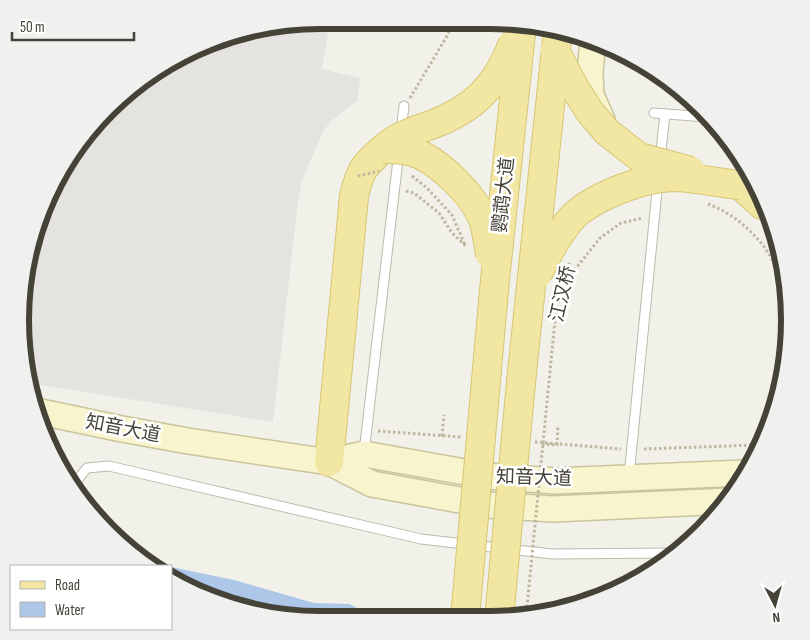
<svg xmlns="http://www.w3.org/2000/svg" width="810" height="640" viewBox="0 0 810 640" font-family="'Sofia Sans Condensed','Noto Sans SC',sans-serif">
  <style>
    .parking { fill: #e4e3e0 }
    .water { fill: #acc7e8 }
    .lines { fill: none; stroke-linecap: round; stroke-linejoin: round }
    .service-casing { stroke: #bdb9ac; stroke-width: 11 }
    .secondary-casing { stroke: #c9c49c; stroke-width: 28 }
    .primary-casing { stroke: #d6c674; stroke-width: 30 }
    .path { stroke: #bdb79f; stroke-width: 3; stroke-dasharray: 2.5 2.5; stroke-linecap: butt }
    .service { stroke: #fff; stroke-width: 9 }
    .secondary { stroke: #f8f4cd; stroke-width: 25 }
    .primary { stroke: #f2e7a2; stroke-width: 28 }
    .primary-bridge-casing { stroke: #d6c674; stroke-width: 30; stroke-linecap: butt }
    .path-bridge { stroke: #bdb79f; stroke-width: 3; stroke-dasharray: 2.5 2.5; stroke-linecap: butt }
    .primary-bridge { stroke: #f2e7a2; stroke-width: 28 }
    .labels { text-anchor: middle; dominant-baseline: central; stroke-width: 5; stroke-linejoin: round; paint-order: stroke }
    .street-label { font-size: 19px; fill: #454238; stroke: #fff }
    .rim { fill: none; stroke: #454238; stroke-width: 6 }
  </style>
  <rect width="100%" height="100%" fill="#f2f1e9"/>
  <path class="parking" d="M320,20H330L322,69L360,78L358,100L331,121L322,133L302,181L298,201L273,422L28,383L22,337L44,210L60,170L108,108L170,60L243,30Z"/>
  <path class="water" d="M171,567L234,580L314,603L349,604L376,617L262,614L205,597L171,578Z"/>
  <g class="lines">
    <g class="service-casing">
      <g id="service">
        <path d="M654,113L706,117"/>
        <path d="M401,131L404,106"/>
        <path d="M660,160L665,114"/>
        <path d="M364,453L399,151"/>
        <path d="M629,476L658,181"/>
        <path d="M73,485L87,468L109,466L421,539L552,554L670,553"/>
      </g>
    </g>
    <g class="secondary-casing">
      <g id="secondary">
        <path d="M593,40L590,72L591,95L602,120"/>
        <path d="M36,411L122,429L188,441L329,462L372,484L487,505L553,509L729,501"/>
        <path d="M329,462L364,454L487,476L555,481L743,473"/>
      </g>
    </g>
    <g class="primary-casing">
      <g id="primary">
        <path d="M740,185L762,205"/>
        <path d="M329,462L354,196C360,171 363,166 383,149"/>
      </g>
    </g>
    <g class="path">
      <path d="M410,98L447,36L454,20"/>
      <path d="M406,191L414,193L439,213L452,233L466,246"/>
      <path d="M378,431L461,437"/>
      <path d="M443,435H442L444,415"/>
      <path d="M535,442L621,449"/>
    </g>
    <use href="#service" class="service"/>
    <use href="#secondary" class="secondary"/>
    <use href="#primary" class="primary"/>
    <g class="primary-bridge-casing">
      <g id="primary-bridge">
        <path d="M555,50L574,87L590,112L607,132L639,157L691,171"/>
        <path d="M383,149C396,149 409,149 421,155C443,166 472,194 482,217C487,229 488,243 490,255"/>
        <path d="M383,149C397,136 413,131 431,125C474,109 497,86 513,43"/>
        <path d="M538,274C545,258 563,225 577,213C599,195 642,178 672,177C693,177 718,183 740,185"/>
        <path d="M465,618L494,290L522,23"/>
        <path d="M499,619L522,372L558,30"/>
      </g>
    </g>
    <g class="path-bridge">
      <path d="M358,176L379,171"/>
      <path d="M412,176L427,188L452,215L465,245"/>
      <path d="M708,204C735,214 761,237 774,263C779,273 782,286 786,296"/>
      <path d="M565,282L600,238L621,223L643,218"/>
      <path d="M542,444L557,445L558,425"/>
      <path d="M644,449L756,445"/>
      <path d="M526,617L556,310L570,261"/>
    </g>
    <use href="#primary-bridge" class="primary-bridge"/>
  </g>
  <g class="labels">
    <g class="street-label">
      <text transform="translate(504 195) rotate(-84)">鹦鹉大道</text>
      <text transform="translate(563 294) rotate(-77)">江汉桥</text>
      <text transform="translate(123 429) rotate(11)">知音大道</text>
      <text transform="translate(534 478) rotate(2)">知音大道</text>
    </g>
  </g>
  <path d="M0 0H810V640H0ZM320 29H490A291 291 0 0 1 781 320V320A291 291 0 0 1 490 611H320A291 291 0 0 1 29 320V320A291 291 0 0 1 320 29Z" fill="#f0f0ef" fill-rule="evenodd"/>
  <path class="rim" d="M320 29H490A291 291 0 0 1 781 320V320A291 291 0 0 1 490 611H320A291 291 0 0 1 29 320V320A291 291 0 0 1 320 29Z"/>
  <rect x="10" y="565" width="162" height="65" fill="#ffffff" stroke="#b5b3af"/>
  <rect x="20" y="581" width="25" height="8" fill="#f2e7a2" stroke="#b5b3af"/>
  <text x="55" y="590" font-size="15" fill="#454238">Road</text>
  <rect x="20" y="602" width="25" height="15" fill="#acc7e8" stroke="#b5b3af"/>
  <text x="55" y="615" font-size="15" fill="#454238">Water</text>
  <g transform="translate(775 605) rotate(174)" stroke="#ffffff" stroke-width="4" paint-order="stroke">
  <path d="M0-4L9 19L0 12L-9 19Z" fill="#454238"/>
  <text y="-8" font-size="14" font-weight="bold" text-anchor="middle" fill="#454238">N</text>
  </g>
  <path d="M12 32v8h122v-8" fill="none" stroke="#454238" stroke-width="2.5"/>
  <text x="20" y="32" font-size="15" fill="#454238" stroke="#ffffff" stroke-width="4" paint-order="stroke">50 m</text>
</svg>
